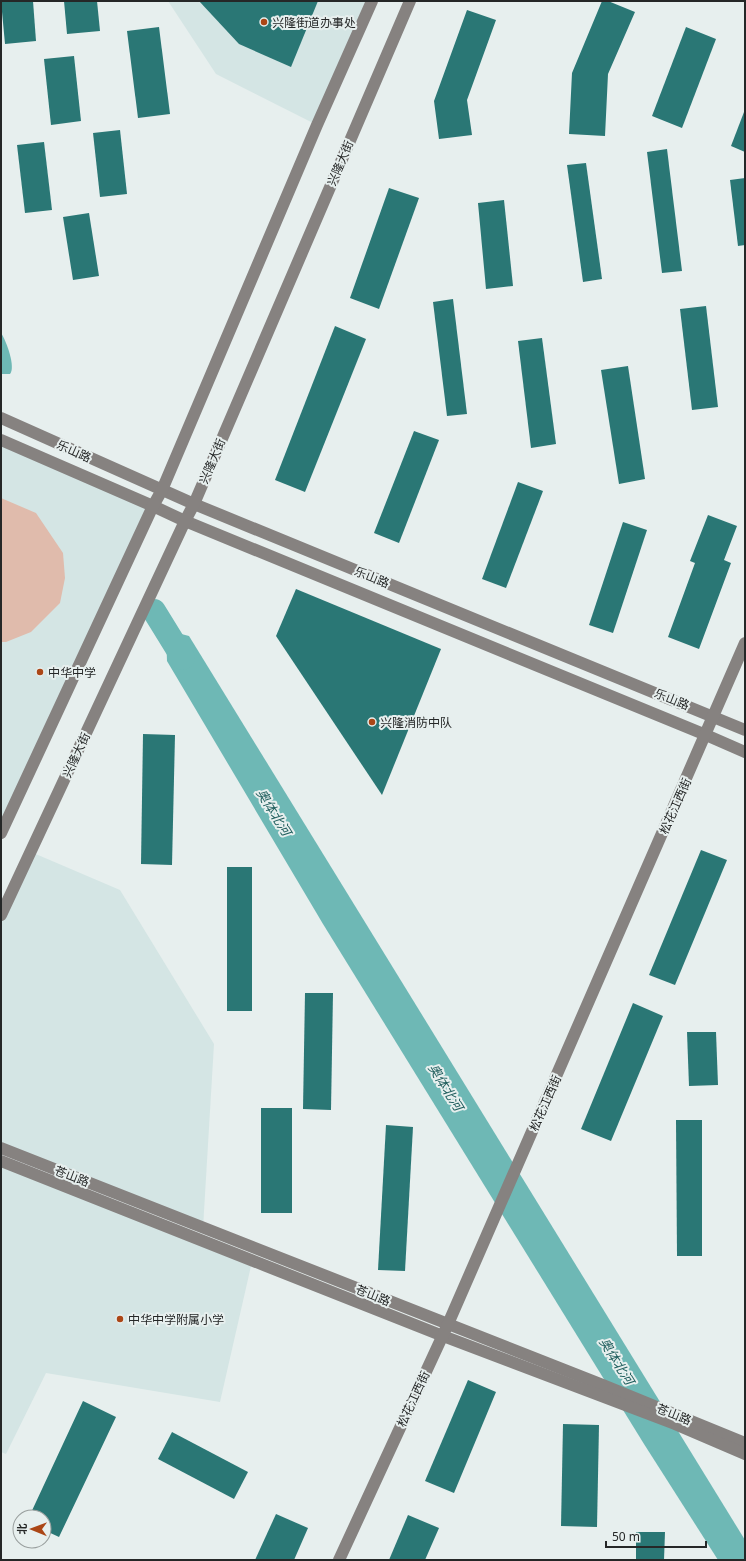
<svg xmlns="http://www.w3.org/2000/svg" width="746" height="1561" viewBox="0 0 746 1561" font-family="'Noto Sans','Noto Sans SC',sans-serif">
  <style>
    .built { fill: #d4e5e4 }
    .green { fill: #e0bbac }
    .water { fill: #6eb8b5 }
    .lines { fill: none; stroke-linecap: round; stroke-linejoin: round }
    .river { stroke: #6eb8b5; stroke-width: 24 }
    .building { fill: #2a7775 }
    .secondary { stroke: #868280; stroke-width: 12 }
    .poi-dot { fill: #ab4616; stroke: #e7efee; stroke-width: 1.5 }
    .labels { text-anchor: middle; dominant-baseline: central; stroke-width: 4; stroke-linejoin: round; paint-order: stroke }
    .poi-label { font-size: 12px; fill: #252727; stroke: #e7efee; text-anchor: start }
    .street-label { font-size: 12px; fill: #252727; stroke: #e7efee }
    .water-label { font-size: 13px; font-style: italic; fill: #215f5e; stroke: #e7efee }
  </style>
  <rect width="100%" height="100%" fill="#e7efee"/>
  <g class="built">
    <path d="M168,1H372L317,125L216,74Z"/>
    <path d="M1,441L156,508L1,837Z"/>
    <path d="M31,852L120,890L214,1044L203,1228L1,1148V915Z"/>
    <path d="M1,1163L251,1266L220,1402L46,1373L6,1454L1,1452Z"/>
  </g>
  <path class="green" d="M1,498L36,513L63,553L65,578L60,603L31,632L6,642H1Z"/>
  <g class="water">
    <path d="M1,333C6,340 16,367 10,374H1Z"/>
    <path d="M166,630L189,636L745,1540V1560H718L644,1444L323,924L167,661Z"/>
  </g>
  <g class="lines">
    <path class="river" d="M154,611L183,658"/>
  </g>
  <g class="building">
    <path d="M1,1H33L36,41L5,44Z"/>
    <path d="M64,1H97L100,31L67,34Z"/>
    <path d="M199,1H318L291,67L239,44Z"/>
    <path d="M602,1H608L635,12L608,74L605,136L569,134L572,73Z"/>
    <path d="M467,10L496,20L467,100L472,135L439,139L434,101Z"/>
    <path d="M159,27L170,114L138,118L127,31Z"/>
    <path d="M686,27L716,39L682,128L652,116Z"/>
    <path d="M74,56L81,121L51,125L44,59Z"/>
    <path d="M744,112H745V152L731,146Z"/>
    <path d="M120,130L127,194L100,197L93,133Z"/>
    <path d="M44,142L52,210L25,213L17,145Z"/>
    <path d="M667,149L682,271L662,273L647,152Z"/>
    <path d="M586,163L602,279L583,282L567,165Z"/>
    <path d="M745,178V245L738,246L730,180Z"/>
    <path d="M389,188L419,198L379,309L350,298Z"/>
    <path d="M504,200L513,286L486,289L478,203Z"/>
    <path d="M89,213L99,276L73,280L63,217Z"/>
    <path d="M453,299L467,414L447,416L433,302Z"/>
    <path d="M706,306L718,407L692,410L680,309Z"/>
    <path d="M335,326L366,339L305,492L275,480Z"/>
    <path d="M542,338L556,444L531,448L518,341Z"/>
    <path d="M628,366L645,479L619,484L601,370Z"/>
    <path d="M414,431L439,440L399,543L374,533Z"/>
    <path d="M518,482L543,491L506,588L482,579Z"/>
    <path d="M708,515L737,526L724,560L731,563L699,649L668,637L695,563L690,561Z"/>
    <path d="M623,522L647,530L613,633L589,625Z"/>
    <path d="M296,589L441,649L382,795L276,636Z"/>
    <path d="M143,734L175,735L172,865L141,864Z"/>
    <path d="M701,850L727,860L675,985L649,975Z"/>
    <rect x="227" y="867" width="25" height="144"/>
    <path d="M305,993H333L331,1110L303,1109Z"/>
    <path d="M633,1003L663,1016L611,1141L581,1129Z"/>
    <path d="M687,1032H716L718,1085L689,1086Z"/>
    <rect x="261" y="1108" width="31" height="105"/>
    <path d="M676,1120H702V1256H677Z"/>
    <path d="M386,1125L413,1127L405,1271L378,1270Z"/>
    <path d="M468,1380L496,1392L454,1493L425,1481Z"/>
    <path d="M83,1401L116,1417L59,1537L44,1530V1517H29Z"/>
    <path d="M563,1424L599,1425L597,1527L561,1526Z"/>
    <path d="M172,1432L248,1472L234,1499L158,1459Z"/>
    <path d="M276,1514L308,1528L294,1560H255Z"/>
    <path d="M408,1515L439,1528L425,1560H389Z"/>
    <path d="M636,1532H665L664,1560H636Z"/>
  </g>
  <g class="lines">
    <g class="secondary">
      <path d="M1,418L194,504L745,730"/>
      <path d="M1,440L153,506L185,521L706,735L745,752"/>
      <path d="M1,833L153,506L162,490L317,125L372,1"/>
      <path d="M1,915L185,521L194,504L410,1"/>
      <path d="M1,1148L603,1385L745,1443"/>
      <path d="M1,1161L443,1336L675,1424L745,1454"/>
      <path d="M339,1560L448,1324L745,643"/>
    </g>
  </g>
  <g class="poi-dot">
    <circle cx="264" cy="22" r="4"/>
    <circle cx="40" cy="672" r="4"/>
    <circle cx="372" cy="722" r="4"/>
    <circle cx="120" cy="1319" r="4"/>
  </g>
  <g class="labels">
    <g class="poi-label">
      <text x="272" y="22">兴隆街道办事处</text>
      <text x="48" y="672">中华中学</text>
      <text x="380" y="722">兴隆消防中队</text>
      <text x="128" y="1319">中华中学附属小学</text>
    </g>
    <g class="street-label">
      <text transform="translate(340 163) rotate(-67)">兴隆大街</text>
      <text transform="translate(74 451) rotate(24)">乐山路</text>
      <text transform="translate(212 461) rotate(-67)">兴隆大街</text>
      <text transform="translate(372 577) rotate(22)">乐山路</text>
      <text transform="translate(672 699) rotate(22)">乐山路</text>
      <text transform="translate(76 755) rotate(-65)">兴隆大街</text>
      <text transform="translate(675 806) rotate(-66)">松花江西街</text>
      <text transform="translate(545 1103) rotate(-66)">松花江西街</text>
      <text transform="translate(72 1176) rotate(21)">苍山路</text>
      <text transform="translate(373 1295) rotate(22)">苍山路</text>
      <text transform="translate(413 1399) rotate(-65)">松花江西街</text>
      <text transform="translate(674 1414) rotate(22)">苍山路</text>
    </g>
    <g class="water-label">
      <text transform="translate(274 812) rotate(58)">奥体北河</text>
      <text transform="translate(446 1087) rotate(58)">奥体北河</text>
      <text transform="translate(617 1361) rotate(58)">奥体北河</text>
    </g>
  </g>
  <rect width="746" height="1561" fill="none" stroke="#252727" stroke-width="4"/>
  <g transform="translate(32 1529) rotate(271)"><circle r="19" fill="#e7efee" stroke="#999f9e"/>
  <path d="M0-3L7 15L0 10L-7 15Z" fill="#ab4616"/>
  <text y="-6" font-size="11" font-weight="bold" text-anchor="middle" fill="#252727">北</text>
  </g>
  <path d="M606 1541v6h100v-6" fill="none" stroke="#252727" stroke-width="2"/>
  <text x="612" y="1541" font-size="12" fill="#252727" stroke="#e7efee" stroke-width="3" paint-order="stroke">50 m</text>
</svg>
